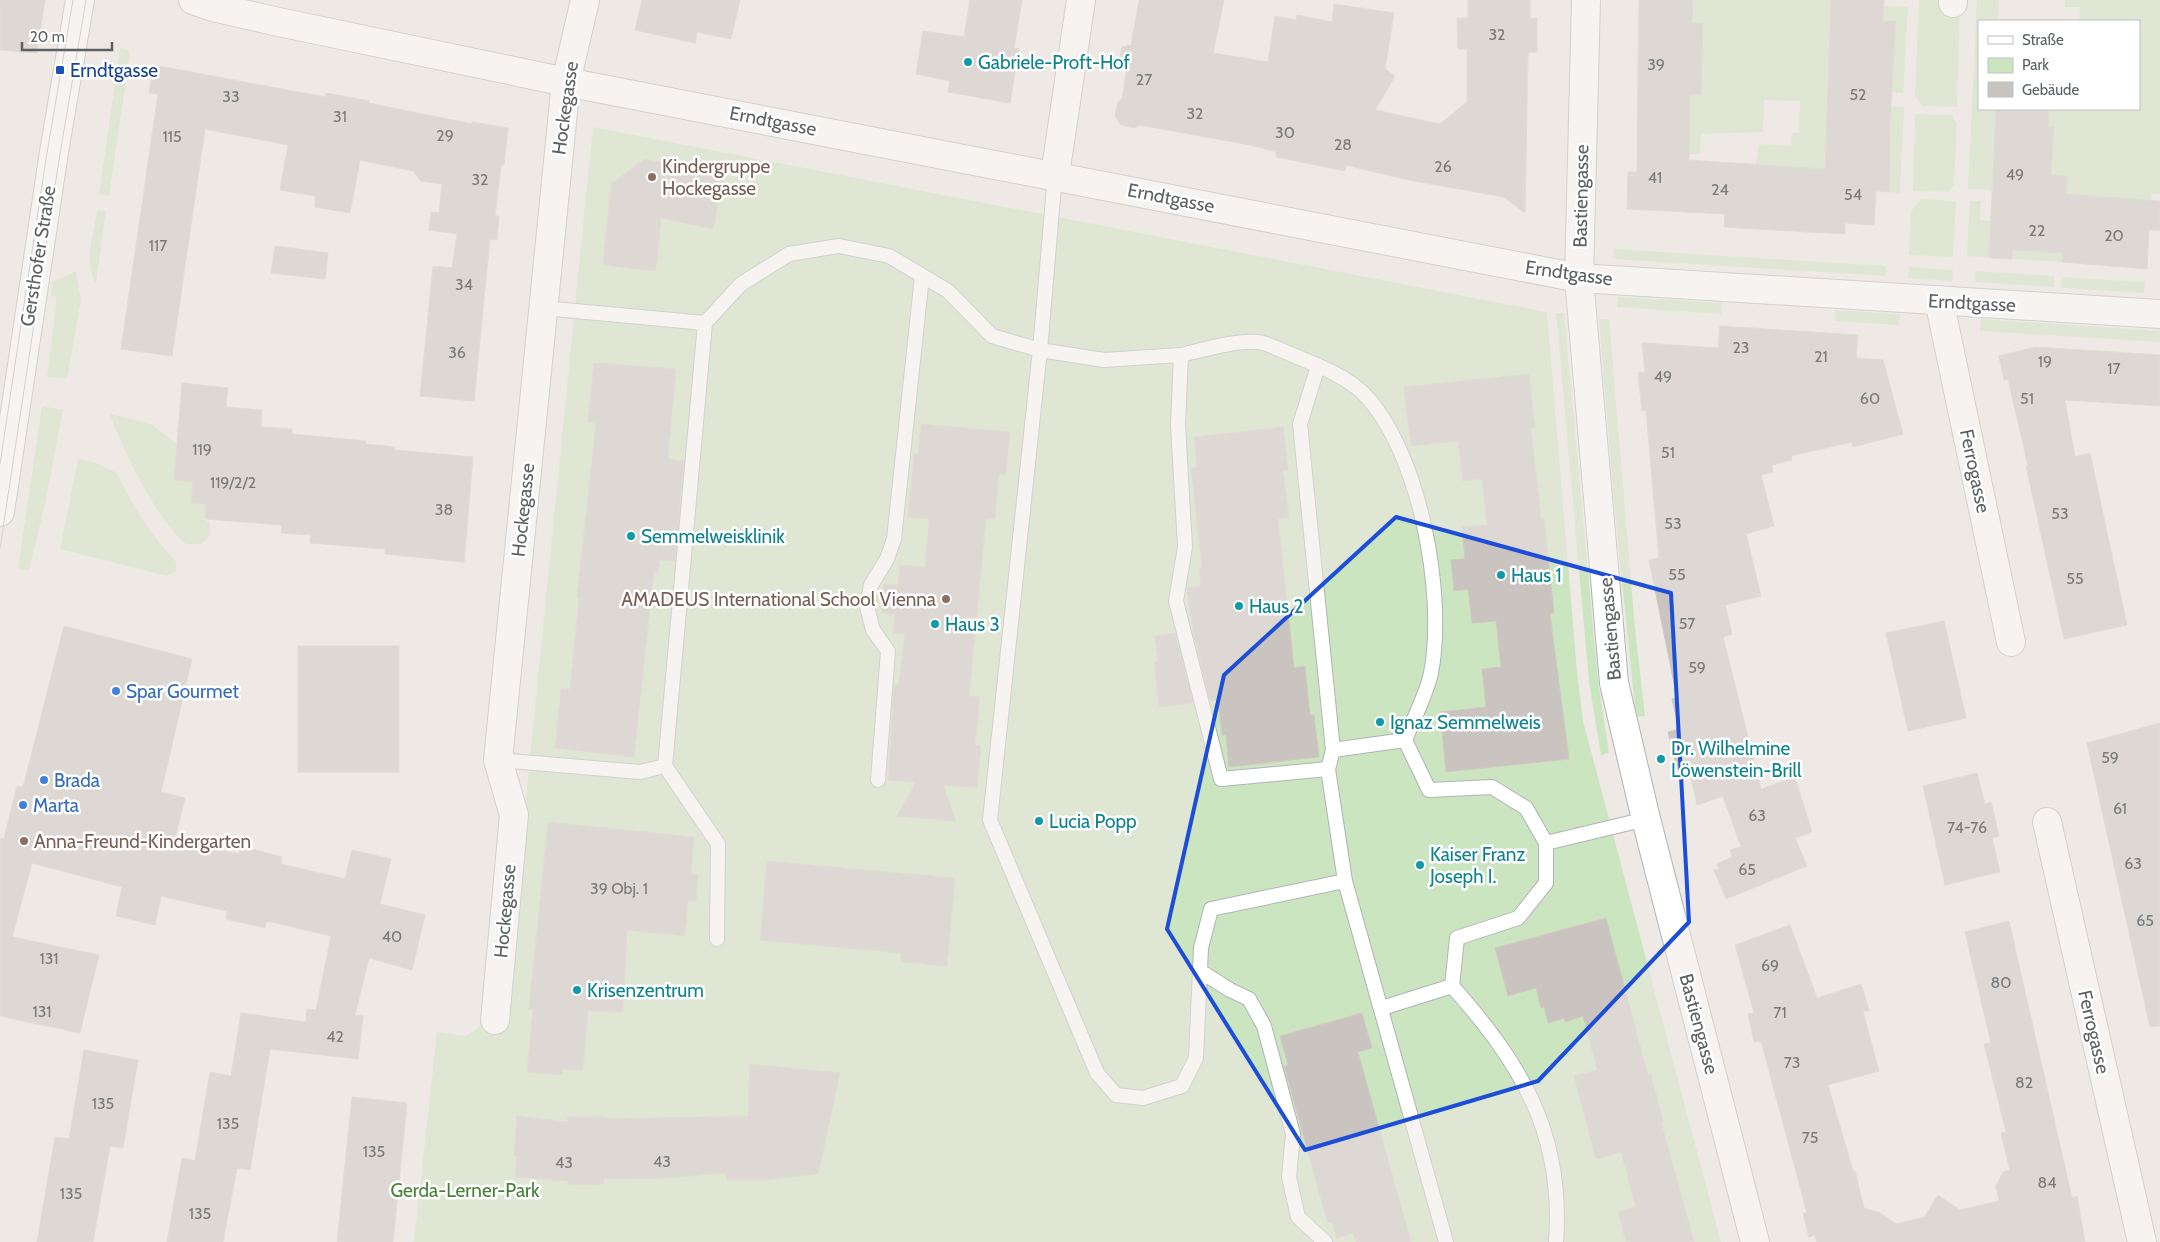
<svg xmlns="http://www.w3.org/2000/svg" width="2160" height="1242" viewBox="0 0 2160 1242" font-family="Cabin,sans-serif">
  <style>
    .green { fill: #cce5c1 }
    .building { fill: #cac4c1; stroke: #d2c9c2 }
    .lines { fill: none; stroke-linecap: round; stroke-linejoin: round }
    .lane-casing { stroke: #afb4b6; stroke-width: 16 }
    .street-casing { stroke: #afb4b6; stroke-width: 30 }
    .secondary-casing { stroke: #aeb4b6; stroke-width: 30 }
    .lane { stroke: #fff; stroke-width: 14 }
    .street { stroke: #fff; stroke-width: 28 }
    .secondary { stroke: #fff; stroke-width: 28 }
    .tram { stroke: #b2b3b4; stroke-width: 1 }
    .marked { fill: none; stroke: #1d4ed8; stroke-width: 4; stroke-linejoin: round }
    .culture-dot { fill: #0f9aa8; stroke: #fff; stroke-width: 2 }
    .transit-dot { fill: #1a4fb4; stroke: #fff; stroke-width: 2 }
    .education-dot { fill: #8d6e63; stroke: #fff; stroke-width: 2 }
    .shop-dot { fill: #3f7fe0; stroke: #fff; stroke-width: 2 }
    .labels { text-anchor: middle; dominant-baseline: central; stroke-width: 5; stroke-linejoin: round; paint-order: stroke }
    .number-label { font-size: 16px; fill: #787a7b }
    .culture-label { font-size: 19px; fill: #0d838f; stroke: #fff; text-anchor: start }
    .transit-label { font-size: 19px; fill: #164399; stroke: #fff; text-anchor: start }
    .street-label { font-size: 19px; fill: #5c6264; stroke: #fff }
    .education-label { font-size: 19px; fill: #785e54; stroke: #fff; text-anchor: start }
    .shop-label { font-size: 19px; fill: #366cbe; stroke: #fff; text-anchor: start }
    .park-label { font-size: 19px; fill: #498037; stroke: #fff }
  </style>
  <rect width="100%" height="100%" fill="#eee9e4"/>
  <g class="green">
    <path d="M1693,0H1831L1825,169L1756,164L1759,144L1791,146L1792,133H1799L1800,101L1764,100L1763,132L1701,134L1700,154H1689L1691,45H1703V24L1692,23Z"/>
    <path d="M1919,0H1939V7H1960L1957,107L1923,106L1915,96Z"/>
    <path d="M1977,0H1999L1998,20L1979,21V109H1996L1992,190L1968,189Z"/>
    <path d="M2065,0H2160V194H2152L2151,200L2065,199L2051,175L2054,127H2048L2049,109H2139V21H2079L2080,7H2065Z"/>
    <path d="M1884,6L1908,7L1903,93L1891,92L1895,21H1883Z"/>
    <path d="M120,48L127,49L130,54L109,196L99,194Z"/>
    <path d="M1879,106L1904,107L1900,193L1889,192L1878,142H1890L1891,120L1878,119Z"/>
    <path d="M1915,114L1952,115L1957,124L1954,185L1948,192L1913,191Z"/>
    <path d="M593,127L1547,312L1577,672L1583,721L1721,1242H414L437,1032L466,1036L505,1008Z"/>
    <path d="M1922,199L1956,201L1953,257L1909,255L1911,211Z"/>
    <path d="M1970,201H1981L1980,220L1991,221L1989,258L1967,256Z"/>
    <path d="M97,210L106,211L96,283C83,263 94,232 97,210Z"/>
    <path d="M1614,249L1886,266L1885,276L1613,259Z"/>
    <path d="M2013,250L2062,253V262L2012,259Z"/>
    <path d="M1909,267L1953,270L1952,281L1908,278Z"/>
    <path d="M76,271L81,300L67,379L47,377L57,297L51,296L52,282Z"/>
    <path d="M1976,271L2054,276V287L1975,282Z"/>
    <path d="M2062,277L2145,282L2144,293L2061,288Z"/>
    <path d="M1618,297L1722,303L1721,314L1617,307Z"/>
    <path d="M1835,310L1900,314L1899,325L1834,321Z"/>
    <path d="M1556,313H1564L1598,680L1609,753L1601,755L1589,682Z"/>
    <path d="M1599,319H1609L1635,629L1645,716L1636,717L1614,503Z"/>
    <path d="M1981,319L2160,331V342L1980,331Z"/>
    <path d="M42,406L63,410L45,504L29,570L18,568Z"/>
    <path d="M110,414L151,424L177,444L174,480L193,482L206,504L205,519L210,524V535C202,545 195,546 184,543C154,514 124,453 110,414Z"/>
    <path d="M78,459L94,462L117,473C133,507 151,535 176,562V572L166,576L60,549Z"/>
  </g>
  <g class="building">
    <path d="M0,0H45L37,53L0,50Z"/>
    <path d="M642,0H740L731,39L697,32L695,43L635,30Z"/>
    <path d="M970,0H1022L1014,48L1019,49L1010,103L948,92L950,81L916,74L923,31L964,37Z"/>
    <path d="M1139,0H1224L1213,53L1268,62L1275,16L1296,20L1297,15L1332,22L1334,4L1394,13L1385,69L1395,76L1375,110L1440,124L1467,102V49H1458L1457,18H1468V0H1530V18H1537V52H1528L1525,213L1504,197L1408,180L1346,165L1345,171L1276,157V152L1255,146L1140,125L1134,128L1121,125L1115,116L1118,102L1122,99L1127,69L1119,64L1122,47L1131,45Z"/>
    <path d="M1639,0H1693L1692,23L1703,24L1701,95H1690L1689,160L1825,169L1831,0H1884L1883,21H1896L1890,120V169L1889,192L1876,191L1874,225L1845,223V234L1774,230L1724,227L1725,214L1627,209L1628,172H1637Z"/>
    <path d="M154,65L325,97L326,93L369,101V103L472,124V122L508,128L504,165H501L495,216H499L497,240L490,239L474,401L420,396L433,266L452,268L457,234L429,230L431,212L439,213L442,184L421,181L413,171L360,160L350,213L315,207V196L280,190L288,145L205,129L172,356L121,349L158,94L149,93Z"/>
    <path d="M1996,109H2049L2048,127H2054L2051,175L2067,176L2066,194L2160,201V230H2149L2147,269L2062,262V253L2013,250L2012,259L1989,258Z"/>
    <path d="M645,159L724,176L713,229L661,218L656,271L603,265L611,184Z"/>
    <path d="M275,246L328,253L325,279L271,273Z"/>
    <path d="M1720,326L1858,335L1856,358L1883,360L1903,434L1853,447L1852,442L1791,456L1792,460L1772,465L1773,472L1761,475L1774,526L1746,534L1761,596L1725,605L1732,634L1723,637L1761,789L1795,777L1812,832L1795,838L1807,866L1726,899L1714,870L1719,869L1717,864L1732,857L1730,850L1741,847L1723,796L1697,805L1688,766L1677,769L1668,732L1679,729L1672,699L1677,698L1649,560L1659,558L1646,410L1642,411L1638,373L1645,372L1642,343L1718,348Z"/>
    <path d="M2035,347L2160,355V406L2065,400L2075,457L2090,453L2127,625L2064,639L2026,466H2028L2008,379L2004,380L1999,356Z"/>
    <path d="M594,363L676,369L668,459L684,461L675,561L660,560L658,572L654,571L634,757L555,748L561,689H570L579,598H577L596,422H588Z"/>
    <path d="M1529,374L1535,428H1531L1541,518H1544L1554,613L1550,614L1569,759L1446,772L1440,712L1486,707L1482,669L1501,667L1496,621L1472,623L1468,589L1454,591L1451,560L1465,559L1462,527L1487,525L1482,479L1463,481L1458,441L1411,446L1404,387Z"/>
    <path d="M182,383L228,388L226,407L262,410L261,427L292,429V434L366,441L365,444L395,447V450L473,457L464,562L385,554V549L310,543L311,535L281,533L282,525L205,519L206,504L191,503L193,482L174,480Z"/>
    <path d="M921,424L1010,432L1006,474L999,473L995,519H986L969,696L980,697L975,745L981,746L977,788L943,785L956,821L897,816L916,782L888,780L894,684H899L905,634L893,633L895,615L882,613L884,584L898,585L900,565L925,567L929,519L908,517L914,453L918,454Z"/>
    <path d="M1283,427L1288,470H1283L1289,517L1278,519L1294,668L1305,666L1310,715H1314L1319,757L1229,767L1226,735H1222L1218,700L1210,701L1193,631L1187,588L1201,586L1199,569L1202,568L1191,468L1197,467L1194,437Z"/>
    <path d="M1944,621L1966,718L1908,731L1886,633Z"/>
    <path d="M64,626L192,659L161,792L185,798L175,838L239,854L241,846L282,857L281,864L345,879L352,850L391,859L380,904L425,915L412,970L369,958L355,1015L363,1016L358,1059L270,1049L250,1170L237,1168L223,1242H167L182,1158L195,1161L210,1072L231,1076L241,1013L306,1022L307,1009L316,1010L331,936L267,921L265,928L226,919L227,911L161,896L155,925L116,916L122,887L32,863L12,937L99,955L80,1033L0,1016V838L4,839L17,786L23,787Z"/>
    <path d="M1175,633L1193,703L1159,707L1154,661H1158L1155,636Z"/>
    <rect x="298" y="646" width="101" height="126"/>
    <path d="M2160,723V1026L2150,1027L2087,743Z"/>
    <path d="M1977,773L1985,804L1991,802L1999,836L1992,838L2000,872L1945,885L1923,786Z"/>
    <path d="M548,822L694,837L691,874L698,875L696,901H688L685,936L627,930L623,1012L588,1011L583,1070L563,1069V1075L527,1072L533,1009H529Z"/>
    <path d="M767,861L955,878L947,966L901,962V953L760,940Z"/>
    <path d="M1606,918L1648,1075L1651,1074L1663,1121L1661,1122L1694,1242H1626L1618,1212L1636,1207L1621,1152L1596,1159L1574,1076L1597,1070L1583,1016L1565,1022L1564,1018L1548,1023L1544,1007L1541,1008L1536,988L1508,996L1495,948Z"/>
    <path d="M2009,921L2072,1198L2077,1196L2085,1242H1817L1815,1235L1809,1237L1803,1213H1807L1761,1041L1754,1042L1748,1014L1754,1013L1735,945L1790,925L1817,998L1861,984L1869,1010L1863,1012L1879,1071L1828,1085L1853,1171H1855L1864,1208L1880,1213L1896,1224L1924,1217L1938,1195L1960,1210L1999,1201L1996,1186L2003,1172L2010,1170L2001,1133L2006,1132L1984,1044L1991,1043L1965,932Z"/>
    <path d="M1362,1013L1372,1048L1358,1052L1411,1242H1356L1353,1233L1337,1238L1332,1222L1328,1223L1322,1203L1284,1066L1288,1065L1280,1036Z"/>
    <path d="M84,1050L138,1060L123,1148L110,1146L93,1242H37L55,1137L69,1139Z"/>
    <path d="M750,1064L840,1073L818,1174L764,1180H727L726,1173L666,1178L604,1179V1184L568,1185V1181L515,1177L517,1156H514L517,1116L567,1122V1117L604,1116V1119L748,1116Z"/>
    <path d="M352,1097L407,1103L393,1242H337Z"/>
  </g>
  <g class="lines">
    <g class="lane-casing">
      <g id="lane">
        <path d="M1055,175L1040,350L990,820L1097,1073L1116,1095L1143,1098L1182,1086L1196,1058L1201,948L1211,909L1345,881"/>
        <path d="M543,308L705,323"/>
        <path d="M1318,366L1300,424L1333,750L1328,769L1345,881L1446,1242"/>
        <path d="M1333,750L1405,740"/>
        <path d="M498,760L640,772L665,766"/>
        <path d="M1328,769L1221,779L1176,601L1185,547L1178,425L1181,355C1203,350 1242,338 1263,343C1271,345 1280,350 1288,353C1313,364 1344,374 1364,394C1420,452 1446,595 1431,673C1427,693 1413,720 1405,740L1429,790L1492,787L1526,808L1546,843V883L1518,918L1457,938L1452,986C1521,1064 1564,1133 1556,1242"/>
        <path d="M878,780L888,651L873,630L867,607L871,585L887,559L894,539L922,276"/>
        <path d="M1546,843L1646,819"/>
        <path d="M717,939L718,844L665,766L705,323L741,284L789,254L839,246L889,256L948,291L992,336L1040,350L1104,360L1181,355"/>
        <path d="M1200,971L1230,990L1249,999L1264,1026L1293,1134L1289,1177L1298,1217L1325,1242"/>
        <path d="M1382,1008L1452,986"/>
      </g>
    </g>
    <g class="street-casing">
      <g id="street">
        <path d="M193,0L213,7L274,21L566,82L1579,278L2160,314"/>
        <path d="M1586,0L1579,278L1614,683L1646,819L1755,1242"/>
        <path d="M1953,3V0"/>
        <path d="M1055,175L1081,0"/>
        <path d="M1939,300L2011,642"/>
        <path d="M2047,822L2142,1242"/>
        <path d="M495,1020L514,815L498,760L566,82L585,0"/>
      </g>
    </g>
    <g class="secondary-casing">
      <path id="secondary" d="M0,512L54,152L80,0"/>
    </g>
    <use href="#lane" class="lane"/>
    <use href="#street" class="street"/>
    <use href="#secondary" class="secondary"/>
    <g class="tram">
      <path d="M0,464L46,159L73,0"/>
      <path d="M0,548L59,160L86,0"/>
    </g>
  </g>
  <path d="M0 0H2160V1242H0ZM1396,517L1671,593L1689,922L1538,1081L1305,1150L1167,929L1224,675Z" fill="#eee9e4" fill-opacity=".55" fill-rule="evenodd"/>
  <path class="marked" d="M1396,517L1671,593L1689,922L1538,1081L1305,1150L1167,929L1224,675Z"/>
  <g class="culture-dot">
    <circle cx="968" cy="62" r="5"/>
    <circle cx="631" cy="536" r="5"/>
    <circle cx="1501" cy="575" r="5"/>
    <circle cx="1239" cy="606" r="5"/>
    <circle cx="935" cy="624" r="5"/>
    <circle cx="1380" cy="722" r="5"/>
    <circle cx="1661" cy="759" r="5"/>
    <circle cx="1039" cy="821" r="5"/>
    <circle cx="1420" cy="865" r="5"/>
    <circle cx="577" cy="990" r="5"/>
  </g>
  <rect class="transit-dot" x="55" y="65" width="10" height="10" rx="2.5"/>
  <g class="education-dot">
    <circle cx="652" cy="177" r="5"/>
    <circle cx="946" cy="599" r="5"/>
    <circle cx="24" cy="841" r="5"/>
  </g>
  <g class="shop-dot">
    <circle cx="116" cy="691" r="5"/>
    <circle cx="44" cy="780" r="5"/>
    <circle cx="23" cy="805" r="5"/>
  </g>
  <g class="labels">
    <g class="number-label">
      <text x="1497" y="34">32</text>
      <text x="1656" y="64">39</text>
      <text x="1144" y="79">27</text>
      <text x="1858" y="94">52</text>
      <text x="231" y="96">33</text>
      <text x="1195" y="113">32</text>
      <text x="340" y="116">31</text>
      <text x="1285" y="132">30</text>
      <text x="445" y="135">29</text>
      <text x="172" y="136">115</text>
      <text x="1343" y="144">28</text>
      <text x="1443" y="166">26</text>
      <text x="2015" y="174">49</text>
      <text x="1655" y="177">41</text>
      <text x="480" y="179">32</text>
      <text x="1720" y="189">24</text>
      <text x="1853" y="194">54</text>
      <text x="2037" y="230">22</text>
      <text x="2114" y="235">20</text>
      <text x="158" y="245">117</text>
      <text x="464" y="284">34</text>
      <text x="1741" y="347">23</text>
      <text x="457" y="352">36</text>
      <text x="1821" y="356">21</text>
      <text x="2045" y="361">19</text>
      <text x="2114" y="368">17</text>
      <text x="1663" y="376">49</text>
      <text x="1870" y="398">60</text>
      <text x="2027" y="398">51</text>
      <text x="202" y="449">119</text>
      <text x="1668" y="452">51</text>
      <text x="233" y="482">119/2/2</text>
      <text x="444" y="509">38</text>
      <text x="2060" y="513">53</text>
      <text x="1673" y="523">53</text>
      <text x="1677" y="574">55</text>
      <text x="2075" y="578">55</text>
      <text x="1687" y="623">57</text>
      <text x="1697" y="667">59</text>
      <text x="2110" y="757">59</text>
      <text x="2120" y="808">61</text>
      <text x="1757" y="815">63</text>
      <text x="1967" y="827">74-76</text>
      <text x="2133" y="863">63</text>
      <text x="1747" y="869">65</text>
      <text x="619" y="888">39 Obj. 1</text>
      <text x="2145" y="920">65</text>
      <text x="392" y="936">40</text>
      <text x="49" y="958">131</text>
      <text x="1770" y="965">69</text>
      <text x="2001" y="982">80</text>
      <text x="42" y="1011">131</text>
      <text x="1780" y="1012">71</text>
      <text x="335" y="1036">42</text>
      <text x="1792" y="1062">73</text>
      <text x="2024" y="1082">82</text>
      <text x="103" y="1103">135</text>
      <text x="228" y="1123">135</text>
      <text x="1810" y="1137">75</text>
      <text x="374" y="1151">135</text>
      <text x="662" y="1161">43</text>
      <text x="564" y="1162">43</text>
      <text x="2047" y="1182">84</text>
      <text x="71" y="1193">135</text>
      <text x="200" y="1213">135</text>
    </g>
    <g class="culture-label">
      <text x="978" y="62">Gabriele-Proft-Hof</text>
      <text x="641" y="536">Semmelweisklinik</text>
      <text x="1511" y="575">Haus 1</text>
      <text x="1249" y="606">Haus 2</text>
      <text x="945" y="624">Haus 3</text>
      <text x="1390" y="722">Ignaz Semmelweis</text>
      <text x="1671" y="748">Dr. Wilhelmine<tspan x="1671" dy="22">Löwenstein-Brill</tspan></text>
      <text x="1049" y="821">Lucia Popp</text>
      <text x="1430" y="854">Kaiser Franz<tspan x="1430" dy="22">Joseph I.</tspan></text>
      <text x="587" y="990">Krisenzentrum</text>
    </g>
    <g class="transit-label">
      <text x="70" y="70">Erndtgasse</text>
    </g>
    <g class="street-label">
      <text transform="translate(565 108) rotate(-82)">Hockegasse</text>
      <text transform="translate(773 121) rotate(11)">Erndtgasse</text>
      <text transform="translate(1581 196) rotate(-89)">Bastiengasse</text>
      <text transform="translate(1171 198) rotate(11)">Erndtgasse</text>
      <text transform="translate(38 256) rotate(-81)">Gersthofer Straße</text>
      <text transform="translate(1569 273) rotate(8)">Erndtgasse</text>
      <text transform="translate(1972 303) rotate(3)">Erndtgasse</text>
      <text transform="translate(1975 471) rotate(78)">Ferrogasse</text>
      <text transform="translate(523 510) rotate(-84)">Hockegasse</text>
      <text transform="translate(1610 629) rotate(-95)">Bastiengasse</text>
      <text transform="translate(505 911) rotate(-85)">Hockegasse</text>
      <text transform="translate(1699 1024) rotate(75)">Bastiengasse</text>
      <text transform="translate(2094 1032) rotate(77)">Ferrogasse</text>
    </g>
    <g class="education-label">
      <text x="662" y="166">Kindergruppe<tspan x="662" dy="22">Hockegasse</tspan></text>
      <text x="936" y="599" text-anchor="end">AMADEUS International School Vienna</text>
      <text x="34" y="841">Anna-Freund-Kindergarten</text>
    </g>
    <g class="shop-label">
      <text x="126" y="691">Spar Gourmet</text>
      <text x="54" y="780">Brada</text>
      <text x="33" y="805">Marta</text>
    </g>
    <g class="park-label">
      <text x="465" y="1190">Gerda-Lerner-Park</text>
    </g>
  </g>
  <rect x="1978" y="20" width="162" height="90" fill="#ffffff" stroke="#bec0c1"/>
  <rect x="1988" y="36" width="25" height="8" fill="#ffffff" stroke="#bec0c1"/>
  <text x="2022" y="45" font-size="15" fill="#5c6264">Straße</text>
  <rect x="1988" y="58" width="25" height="15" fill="#cce5c1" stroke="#bec0c1"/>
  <text x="2022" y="70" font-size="15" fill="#5c6264">Park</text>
  <rect x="1988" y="82" width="25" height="15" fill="#cac4c1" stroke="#bec0c1"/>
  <text x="2022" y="95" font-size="15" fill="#5c6264">Gebäude</text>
  <path d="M22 42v8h90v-8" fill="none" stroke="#5c6264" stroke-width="2.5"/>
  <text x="30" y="42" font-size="15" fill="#5c6264" stroke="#ffffff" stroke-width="4" paint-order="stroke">20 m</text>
</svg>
